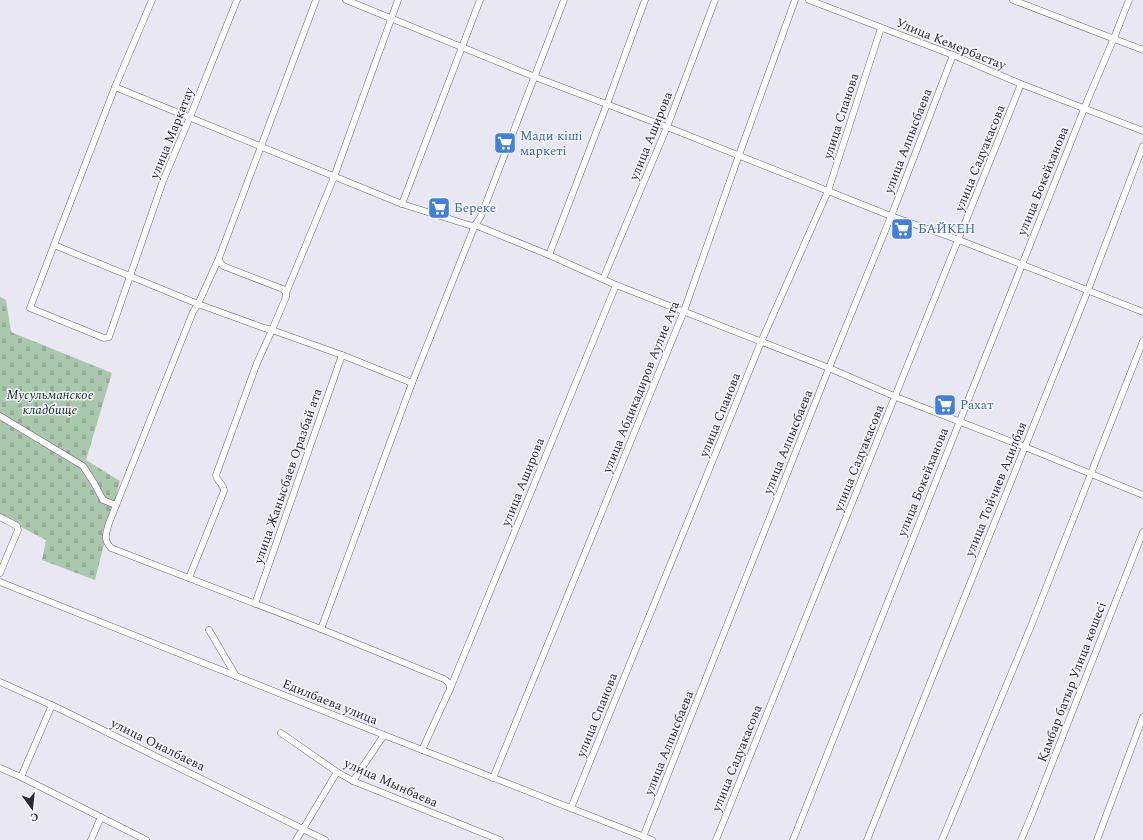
<svg xmlns="http://www.w3.org/2000/svg" width="1143" height="840" viewBox="0 0 1143 840" font-family="Spectral,serif">
  <style>
    .cemetery { fill: url(#cemetery-stones) }
    .lines { fill: none; stroke-linecap: round; stroke-linejoin: round }
    .minor-casing { stroke: #68666f; stroke-width: 7 }
    .minor { stroke: #fff; stroke-width: 6 }
    .labels { text-anchor: middle; dominant-baseline: central; stroke-width: 3; stroke-linejoin: round; paint-order: stroke }
    .street-label { font-size: 13px; fill: #2c2b2f; stroke: #f6f4fe }
    .shop-label { font-size: 13px; fill: #366cbe; stroke: #f6f4fe; text-anchor: start }
    .park-label { font-size: 13px; font-style: italic; fill: #0a3213; stroke: #f6f4fe }
  </style>
  <defs>
    <pattern id="cemetery-stones" width="16" height="16" patternUnits="userSpaceOnUse"><rect width="16" height="16" fill="#aac8ad"/><path d="M2 7V4a2 2 0 0 1 4 0v3zM10 15v-3a2 2 0 0 1 4 0v3z" fill="#92ac95"/></pattern>
  </defs>
  <rect width="100%" height="100%" fill="#e9e7f1"/>
  <path class="cemetery" d="M0,297L6,300L11,332L112,373L86,460L120,481L95,580L42,560L46,540L0,516Z"/>
  <g class="lines">
    <g class="minor-casing">
      <g id="minor">
        <path d="M152,0L115,87L54,245L198,304L219,258"/>
        <path d="M316,0L219,258L220,262L223,266L283,289L286,293V297L272,330L264,328L198,304L193,312L109,523C106,534 103,539 111,548L321,629L444,679L449,683L450,689L422,750"/>
        <path d="M346,0L535,77L667,127L891,216L959,240L1143,312"/>
        <path d="M809,0L953,55L1021,84L1143,131"/>
        <path d="M1013,0L1143,50"/>
        <path d="M115,87L402,204L472,226L475,225L481,216L564,0"/>
        <path d="M402,204L480,0"/>
        <path d="M54,245L30,308L104,338L109,337L163,181L190,117L237,0"/>
        <path d="M549,255L607,104L645,0"/>
        <path d="M603,279L667,127L715,0"/>
        <path d="M286,293L334,177L398,0"/>
        <path d="M0,416L83,466L94,483L103,500L116,505"/>
        <path d="M0,517L17,526L18,530L0,573"/>
        <path d="M189,578L224,491C224,484 217,482 216,475L257,363L272,330L342,355L412,383"/>
        <path d="M0,582L384,735L652,840"/>
        <path d="M255,604L342,355"/>
        <path d="M321,629L412,383L475,225L549,255L616,285L829,368L896,397L1025,447L1143,495"/>
        <path d="M209,630L236,676"/>
        <path d="M0,682L60,709L325,840"/>
        <path d="M450,689L616,285"/>
        <path d="M281,733L337,772L353,781L500,840"/>
        <path d="M0,768L21,777L146,840"/>
        <path d="M21,777L52,705"/>
        <path d="M493,778L684,311L739,155L795,0"/>
        <path d="M353,781L384,735"/>
        <path d="M571,808L761,342L828,191L881,28"/>
        <path d="M643,837L829,368L894,209L953,55"/>
        <path d="M91,840L101,817"/>
        <path d="M296,840L303,829L337,772"/>
        <path d="M716,840L1021,84"/>
        <path d="M793,840L1088,99L1114,38L1129,0"/>
        <path d="M867,840L1088,290L1143,146"/>
        <path d="M942,840L1031,626L1143,341"/>
        <path d="M1021,840L1032,814L1143,532"/>
        <path d="M1097,840L1143,717"/>
      </g>
    </g>
    <use href="#minor" class="minor"/>
  </g>
  <defs>
    <g id="supermarket-square" transform="scale(1.15)"><rect x="-9" y="-9" width="18" height="18" rx="4" fill="#3f7fe0" stroke="#f6f4fe"/><path d="M-6-5.5h2.5l.6 2H6L4.5 2H-2.5L-4.4-4H-6ZM-1.5 3.2a1.3 1.3 0 1 0 .1 0ZM3 3.2a1.3 1.3 0 1 0 .1 0Z" fill="#fff"/></g>
  </defs>
  <g fill-rule="evenodd">
    <use href="#supermarket-square" x="505" y="143"/>
    <use href="#supermarket-square" x="439" y="208"/>
    <use href="#supermarket-square" x="902" y="229"/>
    <use href="#supermarket-square" x="945" y="405"/>
  </g>
  <g class="labels">
    <g class="street-label">
      <text transform="translate(951 44) rotate(22)">Улица Кемербастау</text>
      <text transform="translate(841 116) rotate(-72)">улица Спанова</text>
      <text transform="translate(172 133) rotate(-68)">улица Маркатау</text>
      <text transform="translate(651 136) rotate(-68)">улица Аширова</text>
      <text transform="translate(908 141) rotate(-69)">улица Алпысбаева</text>
      <text transform="translate(980 158) rotate(-68)">улица Садуакасова</text>
      <text transform="translate(1043 181) rotate(-68)">улица Бокейханова</text>
      <text transform="translate(641 387) rotate(-68)">улица Абдикадиров Аулие Ата</text>
      <text transform="translate(720 415) rotate(-68)">улица Спанова</text>
      <text transform="translate(788 442) rotate(-68)">улица Алпысбаева</text>
      <text transform="translate(859 458) rotate(-68)">улица Садуакасова</text>
      <text transform="translate(288 476) rotate(-71)">улица Жанысбаев Оразбай ата</text>
      <text transform="translate(523 482) rotate(-68)">улица Аширова</text>
      <text transform="translate(923 482) rotate(-68)">улица Бокейханова</text>
      <text transform="translate(996 489) rotate(-68)">улица Тойчиев Адилбая</text>
      <text transform="translate(1072 682) rotate(-69)">Қамбар батыр Улица көшесі</text>
      <text transform="translate(330 702) rotate(22)">Едилбаева улица</text>
      <text transform="translate(597 715) rotate(-68)">улица Спанова</text>
      <text transform="translate(669 743) rotate(-68)">улица Алпысбаева</text>
      <text transform="translate(158 745) rotate(26)">улица Оналбаева</text>
      <text transform="translate(737 758) rotate(-68)">улица Садуакасова</text>
      <text transform="translate(391 783) rotate(24)">улица Мынбаева</text>
    </g>
    <g class="shop-label">
      <text x="520" y="136">Мади кіші<tspan x="520" dy="15">маркеті</tspan></text>
      <text x="454" y="208">Береке</text>
      <text x="918" y="229">БАЙКЕН</text>
      <text x="960" y="405">Рахат</text>
    </g>
    <g class="park-label">
      <text x="50" y="395">Мусульманское<tspan x="50" dy="15">кладбище</tspan></text>
    </g>
  </g>
  <g transform="translate(32 808) rotate(165)" stroke="#f6f4fe" stroke-width="3" paint-order="stroke">
  <path d="M0-3L7 15L0 10L-7 15Z" fill="#2c2b2f"/>
  <text y="-6" font-size="11" font-weight="bold" text-anchor="middle" fill="#2c2b2f">С</text>
  </g>
</svg>
